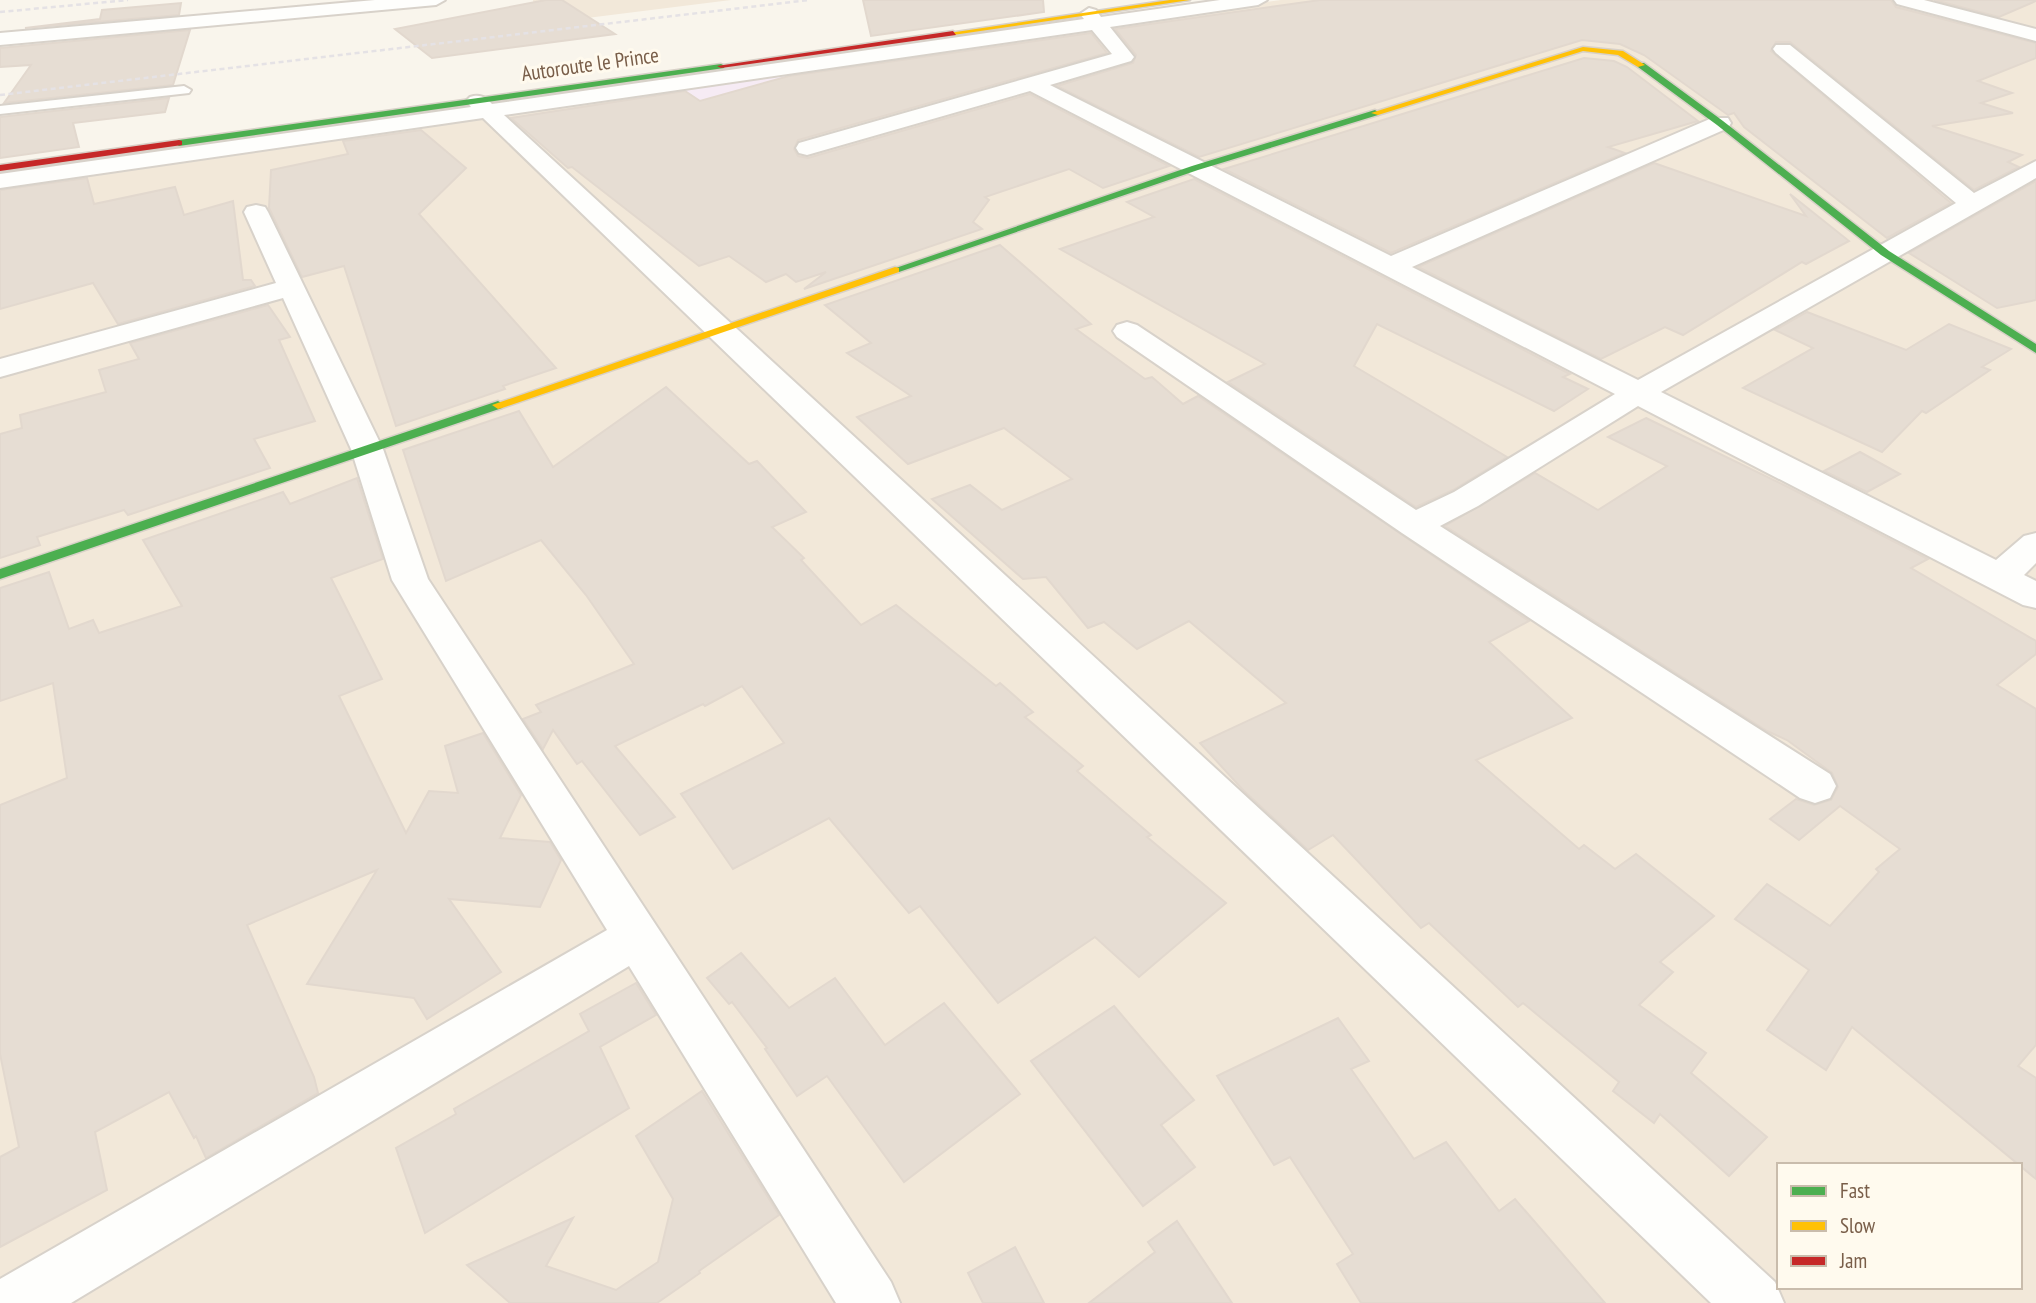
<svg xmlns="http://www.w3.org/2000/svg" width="2036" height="1303" viewBox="0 0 2036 1303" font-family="'PT Sans Narrow',sans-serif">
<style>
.residential{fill:#f2e8d9;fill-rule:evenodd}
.education{fill:#f6ebf4}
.building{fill:#e6ddd3;stroke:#e2d8ce;stroke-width:2}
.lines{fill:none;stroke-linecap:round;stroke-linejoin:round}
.lane-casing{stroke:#d8d2ca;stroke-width:4}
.street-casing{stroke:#d8d2ca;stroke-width:4}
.fast-casing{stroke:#d8d1c8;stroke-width:3}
.slow-casing{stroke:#d8d1c8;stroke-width:3}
.jam-casing{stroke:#d8d1c8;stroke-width:3}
.lane{fill:#fefefc;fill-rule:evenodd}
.street{fill:#fefefc;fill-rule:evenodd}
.fast{fill:#4caf50;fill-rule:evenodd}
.slow{fill:#ffc107;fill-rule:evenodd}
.jam{fill:#c62828;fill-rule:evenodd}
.rail{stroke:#e5e2e5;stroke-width:2.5;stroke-dasharray:5 3.5;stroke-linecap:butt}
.labels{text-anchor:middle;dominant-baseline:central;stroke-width:6;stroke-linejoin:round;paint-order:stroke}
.far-street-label{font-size:21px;fill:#795e49;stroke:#fffaee}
</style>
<rect width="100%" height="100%" fill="#f9f5ec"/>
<!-- residential -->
<g class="residential">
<path d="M533,0h198l-168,21 -29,-10z"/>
<path d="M1281,0h755v1303h-2036v-1130zM1779,1165h241v122h-241z"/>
</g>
<!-- education -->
<path class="education" d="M779,70l31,24 -129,35 -53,-37z"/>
<!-- building -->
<g class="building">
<path d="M546,0h16l53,34 -183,24 -37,-29z"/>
<path d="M863,0h180l1,12 -173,24z"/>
<path d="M1320,0h571l5,7 140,36v15l-58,23 34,12 -31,10 32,10 -81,13 90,29 -14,7 11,5 -45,23 -184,-148h-14l-5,9 180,152 -64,35 -143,-111 -10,-14 -6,2 -84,-60 -24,-11 -38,-4 -383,117 -142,-71 76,-23 3,-8 -21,-26z"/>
<path d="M1934,0h102v1l-37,16z"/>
<path d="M181,3l-2,12 -154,13 75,-9 2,-9z"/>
<path d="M190,30l-17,55 -169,18 27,-38 -31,2v-19z"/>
<path d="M1091,33l16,20 -309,87 -4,9 4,7 10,2 222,-64 139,72 -66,22 -34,-19 -84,28 4,3 -16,22 9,7 -178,60 22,-17 -30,10 -10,-8 -20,8 -37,-26 -30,10 -127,-99 -4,1 -57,-50 174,-27 15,10 89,-25z"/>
<path d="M1584,58l30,3 13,6 71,54 -90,26 17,6 -234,100 -167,-84z"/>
<path d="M169,98l-4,14 -92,11 6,24 -79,11v-41z"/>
<path d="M421,130l45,38 -47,46 137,154 -53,18 2,3 -109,37 -52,-160 -42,11 -33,-69 2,-38 77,-16 -5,-13z"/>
<path d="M1654,163l152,53 -16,-22 59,47 -43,23 -4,-2 -119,73 -18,-8 -64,32 -183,-92z"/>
<path d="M87,178l7,26 81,-17 9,28 49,-14 10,79h8l4,6 -137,38 -25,-41 -93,26v-119z"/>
<path d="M1194,179l376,195 -7,3 25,12 -34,22 -177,-87 -23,42 153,91 -54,33 -37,17 -188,-125 37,-18 -205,-115 94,-32 -27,-15z"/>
<path d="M2036,181v119l-39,8 -88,-55z"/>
<path d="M1000,245l91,79 -15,5 69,50 7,-2 31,27 15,-8 331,225 -40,21 83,76 -96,42 103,89 5,-4 31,24 21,-15 78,62 -54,46 13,10 -34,33 67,48 -15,20 76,64 -38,39 -69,-62 -6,9 -41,-32 6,-9 -96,-79 -5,4 -89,-84 -8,5 -88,-93 -25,15 -64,-59 -44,-48 86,-40 -97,-82 -52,28 -33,-27 -16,6 -42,-51 -23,2 -91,-80 38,-14 32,25 70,-31 -68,-51 -96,36 -51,-47 54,-21 -64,-43 24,-10 -46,-38z"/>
<path d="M268,305l22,32 -11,3 36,81 -61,18 16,29 -142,47 -4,-5 -87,27 3,8 -40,13v-124l22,-6 -2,-13 86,-23 -7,-22 40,-11 -9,-16z"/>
<path d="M1807,312l99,38 43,-26 62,25 -29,18 8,3 -64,43 -4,-2 -40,41 -139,-64 70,-40 -38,-18z"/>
<path d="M666,387l83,77 8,-3 49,51 -34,15 32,31 -3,2 60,65 35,-20 100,81 4,-3 33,29 -8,5 58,49 -6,5 74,64 -4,2 79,66 -87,74 -44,-40 -97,66 -78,-97 -11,7 -80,-95 -96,51 -52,-75 103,-51 -42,-57 -37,20 -2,-2 -88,42 60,71 -35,18 -58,-74 -5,3 -24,-34 -10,19 -20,-30 18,-7 -5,-7 98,-41 -48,-69 -45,-55 -95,41 -43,-131 116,-39 34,56z"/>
<path d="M1646,418l144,70 138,71 -17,9 125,73v13l-39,31 39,24v336l-18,21 18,12v101l-184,-152 -26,43 -59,-40 42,-60 -74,-51 32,-35 63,42 49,-54 -3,-3 24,-20 -60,-43 -41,34 -29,-21 26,-20 18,6 17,-5 7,-13 -6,-14 -45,-33 -20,-9 -322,-205 90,-53 63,37 69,-44 -59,-29z"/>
<path d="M1860,452l40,22 -33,18 -43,-21z"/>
<path d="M357,478l26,81 -52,19 51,101 -43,17 67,137 23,-42 29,2 -13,-47 38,-13 38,62 -21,43 50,4 11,18 -21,47 -91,-8 52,73 -74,47 -13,-21 -107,-14 70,-114 -130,55 67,152 4,16 -112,65 -10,-22 -2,2 -25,-46 -74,40 12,58 -107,57v-90l19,-10 -19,-93v-249l67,-27 -14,-95 -53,18v-113l49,-16 20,57 24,-9 6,13 83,-27 -39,-66 140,-48 7,12z"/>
<path d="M741,953l48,55 46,-30 50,67 59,-42 76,91 -116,88 -77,-106 -30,20 -32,-47 2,-1 -35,-46 -3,2 -22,-26z"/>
<path d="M636,983l20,32 -56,32 29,61 -204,125 -29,-85 60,-34 -2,-5 135,-78 -9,-17z"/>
<path d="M1114,1006l80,94 -33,25 34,42 -52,39 -112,-145z"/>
<path d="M1338,1018l31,43 -18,8 63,90 32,-17 53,69 16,-12 90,104h-244l-24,-39 16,-10 -63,-97 -16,8 -57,-89z"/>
<path d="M702,1091l77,124 -80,56 1,2 -43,30h-147l-43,-38 106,-47 -27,48 70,24 42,-28 15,-63 -37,-63z"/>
<path d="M1177,1221l55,82h-143l66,-51 -7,-10z"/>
<path d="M1015,1247l29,56h-61l-15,-30z"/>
</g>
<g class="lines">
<!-- lane casing -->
<g class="lane-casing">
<path id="lane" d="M184,86l7,4 -2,3 -189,21v-8z"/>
</g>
<!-- street casing -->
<g class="street-casing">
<g id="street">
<path d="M375,0h70l-9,5 -436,40v-12z"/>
<path d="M1220,0h47l-9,5 -148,22 24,30 -3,4 -81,24 341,171 321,-138h16l3,5 -3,5 -316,139 226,113 318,-177 -180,-150 -3,-4 3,-4h14l184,148 62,-32v17l-375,214 335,168 28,-24 12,-3v30l-12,12 12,6v27l-13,-3 -385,-199 -160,100 -38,20 390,248 6,12 -6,12 -15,5 -15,-5 -398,-265 -285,-196 -4,-6 4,-6 10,-3 10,3 279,185 38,-18 161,-98 -585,-303 -223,64 -8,-2 -3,-5 3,-5 313,-89 -20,-24 -588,85 1271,1167 9,21h-73l-1228,-1185 -483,70v-14l471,-67 -5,-6 4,-4c10,-3 15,0 22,7l592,-85 -4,-5 9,-6 7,2 5,7z"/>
<path d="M1894,0h30l112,29v12l-139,-37z"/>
<path d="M256,205l9,2 3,5 115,237 45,130 463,703 9,21h-64l-207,-337 -558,337h-71v-24l607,-349 -215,-350 -41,-131 -68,-151 -283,79v-18l276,-76 -32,-71 3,-5z"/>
</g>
</g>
<!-- fast casing -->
<g class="fast-casing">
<g id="fast">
<path d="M1638,63h6l79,58 166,130 147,93v9l-155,-98 -164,-130 -79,-58z"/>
<path d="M721,64l4,2 -1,2 -545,78 -5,-3 5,-3z"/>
<path d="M1375,110l4,3 -1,2 -180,55 -299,102 -9,-2 302,-104z"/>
<path d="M498,401l6,4 -2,3 -502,171v-10z"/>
</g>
</g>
<!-- slow casing -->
<g class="slow-casing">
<g id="slow">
<path d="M1170,0h20l-237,35 -4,-2z"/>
<path d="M1583,47l40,4 22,14 -7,2 -20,-12 -35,-4 -205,64 -7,-2z"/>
<path d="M895,267l4,1v4l-397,136 -4,1 -6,-4z"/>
</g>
</g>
<!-- jam casing -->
<g class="jam-casing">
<g id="jam">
<path d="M953,31l3,4 -235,33 -4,-2z"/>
<path d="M179,140l3,1v4l-182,26v-6z"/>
</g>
</g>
<!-- lane -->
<use href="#lane" class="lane"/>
<!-- street -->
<use href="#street" class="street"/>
<!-- fast -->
<use href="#fast" class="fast"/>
<!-- slow -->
<use href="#slow" class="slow"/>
<!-- jam -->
<use href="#jam" class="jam"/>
<!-- rail -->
<g class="rail">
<path d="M0,12l128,-12"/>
<path d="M0,95l809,-95"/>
</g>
</g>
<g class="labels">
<!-- far-street labels -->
<g class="far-street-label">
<text transform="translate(590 64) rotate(-8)">Autoroute le Prince</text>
</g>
</g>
<!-- legend -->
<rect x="1777" y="1163" width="245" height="126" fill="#fffaee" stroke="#c9bcac" stroke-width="2"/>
<rect x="1791" y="1186" width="35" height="10" fill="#4caf50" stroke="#c9bcac" stroke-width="2"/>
<text x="1840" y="1198" font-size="21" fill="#795e49">Fast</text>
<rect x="1791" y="1221" width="35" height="10" fill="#ffc107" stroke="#c9bcac" stroke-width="2"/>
<text x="1840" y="1233" font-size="21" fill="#795e49">Slow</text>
<rect x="1791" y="1256" width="35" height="10" fill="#c62828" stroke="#c9bcac" stroke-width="2"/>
<text x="1840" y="1268" font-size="21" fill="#795e49">Jam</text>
</svg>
